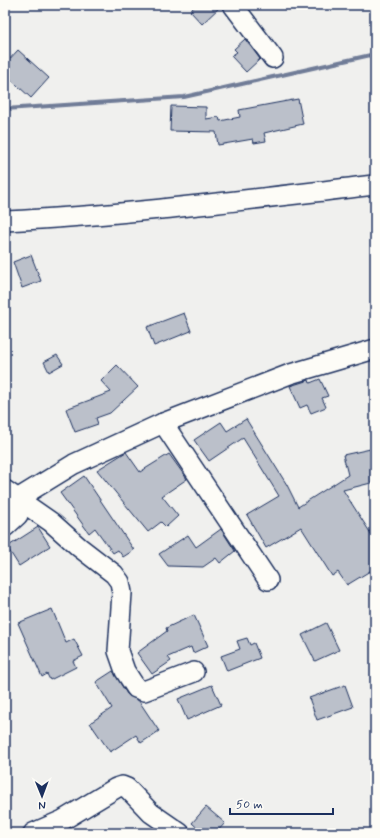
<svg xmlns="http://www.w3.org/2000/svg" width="380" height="838" viewBox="0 0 380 838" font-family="Mynerve,sans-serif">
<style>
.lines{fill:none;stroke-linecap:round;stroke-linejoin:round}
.stream{stroke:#6f7b97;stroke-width:4}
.building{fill:#bbc0ca;stroke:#1b2f5e}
.minor-casing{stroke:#1b2f5e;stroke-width:22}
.minor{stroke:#fdfcf7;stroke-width:19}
</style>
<rect width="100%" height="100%" fill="#f0f0ee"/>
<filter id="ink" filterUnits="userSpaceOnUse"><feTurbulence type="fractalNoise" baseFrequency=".025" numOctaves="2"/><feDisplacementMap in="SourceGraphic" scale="8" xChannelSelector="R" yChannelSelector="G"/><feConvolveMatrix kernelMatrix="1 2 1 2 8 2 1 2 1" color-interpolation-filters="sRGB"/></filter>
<g filter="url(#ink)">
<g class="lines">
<!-- stream -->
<path class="stream" d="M5,109l179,-12 191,-43"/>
</g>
<!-- building -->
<g class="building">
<path d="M196,5h26l-20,19 -12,-13z"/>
<path d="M245,39l15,20 -14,13 -15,-16 6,-4 -3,-3z"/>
<path d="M18,50l31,28 -18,20 -26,-24v-10z"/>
<path d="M298,99l5,25 -39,9 2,8 -12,2 -1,-4 -35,6 -2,-13 -46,-1 1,-25 35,1v12l13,-2 1,4 20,-4 -1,-7z"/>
<path d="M31,255l10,26 -19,7 -9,-26z"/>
<path d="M184,313l7,18 -37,15 -7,-19z"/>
<path d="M57,355l6,9 -14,8 -5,-10z"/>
<path d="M117,365l21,22 -28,26 -14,5 2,6 -23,8 -9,-23 45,-17 -10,-11z"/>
<path d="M320,379l8,17 -6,2 4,9 -15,6 -4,-8 -7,3 -10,-22 19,-6 1,3z"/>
<path d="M246,419l41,66 11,22 50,-32 -5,-20 32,-7v34l-32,8 32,50v28l-28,17 -9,-13 -6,4 -31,-49 -35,21 -19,-33 32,-19 -36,-58 -34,23 -15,-21 27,-18 6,9z"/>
<path d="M126,452l14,20 29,-18 18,25 -25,17 16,20 -12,11 -5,-5 -13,10 -51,-62z"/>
<path d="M84,476l50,74 -11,7 -5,-7 -5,3 -18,-25 -6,5 -29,-40z"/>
<path d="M38,527l12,19 -31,20 -12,-19z"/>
<path d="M221,529l14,22 -15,12 -4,-5 -13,9 -35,-1 -9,-12 29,-19 8,12z"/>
<path d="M52,609l14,34 8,-4 9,17 -10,5 3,6 -26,13 -3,-6 -5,3 -24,-54z"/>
<path d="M194,615l14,31 -15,7 -2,-6 -23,10 3,4 -19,13 -15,-21 30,-22 -1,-3z"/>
<path d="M326,623l13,27 -24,11 -13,-26z"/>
<path d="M247,638l3,7 4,-2 6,15 -33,13 -6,-15 19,-7 -3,-8z"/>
<path d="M113,671l14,23 12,7 20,30 -18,12 -5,-8 -26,17 -20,-29 22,-15 -16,-26z"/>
<path d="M212,685l9,20 -34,15 -9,-21z"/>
<path d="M345,685l8,22 -36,13 -8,-22z"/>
<path d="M206,807l19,16 -9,10h-13l-11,-10z"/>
</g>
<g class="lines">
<!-- minor casing -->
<g class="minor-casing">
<g id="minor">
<path d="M233,5l40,53"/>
<path d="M5,221c124,-6 247,-22 370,-36"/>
<path d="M163,423l105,157"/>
<path d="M5,490l46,32 28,25 35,27 6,8 2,11 -4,58 7,20 11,17 8,3 50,-19"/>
<path d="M17,499l57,-35 89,-41 127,-49 85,-25"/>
<path d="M5,527l13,-12 -1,-16"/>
<path d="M33,833l30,-13 53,-32 6,-2 5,2 24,25 29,20"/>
</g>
</g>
<!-- minor -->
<use href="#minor" class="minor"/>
</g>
</g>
<!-- margin -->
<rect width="380" height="838" fill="none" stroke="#fdfcf7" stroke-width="20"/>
<rect x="10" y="10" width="360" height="818" fill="none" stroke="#1b2f5e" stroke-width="1.5" filter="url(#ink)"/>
<!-- north arrow -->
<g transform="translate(42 796) rotate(179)" stroke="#fdfcf7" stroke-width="3" paint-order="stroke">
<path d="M0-3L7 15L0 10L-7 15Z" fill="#1b2f5e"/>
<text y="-6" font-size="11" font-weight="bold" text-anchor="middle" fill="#1b2f5e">N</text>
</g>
<!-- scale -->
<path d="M230 808v6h103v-6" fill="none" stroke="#1b2f5e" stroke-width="2"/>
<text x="236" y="808" font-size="12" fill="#1b2f5e" stroke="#fdfcf7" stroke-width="3" paint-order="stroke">50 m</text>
</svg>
